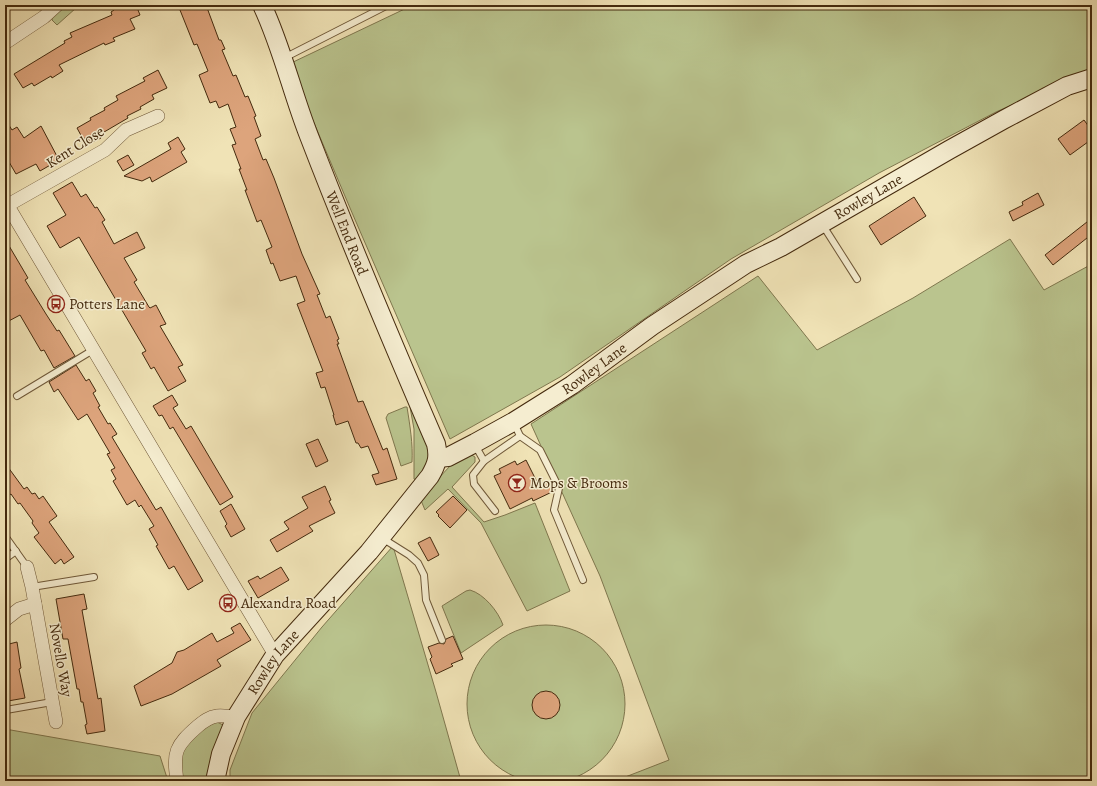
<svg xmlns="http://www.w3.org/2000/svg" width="1097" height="786" viewBox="0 0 1097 786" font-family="Alegreya,serif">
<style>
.green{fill:#bac48e;stroke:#7f774e}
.building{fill:#dda47c;stroke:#442a0e}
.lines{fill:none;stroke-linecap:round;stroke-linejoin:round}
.lane-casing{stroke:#6f5838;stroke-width:8}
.street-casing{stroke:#6f5838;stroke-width:14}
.secondary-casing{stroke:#442a0e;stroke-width:20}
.lane{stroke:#f5edd0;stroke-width:6}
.street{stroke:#f5edd0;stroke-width:13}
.secondary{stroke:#f5edd0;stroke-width:18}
.labels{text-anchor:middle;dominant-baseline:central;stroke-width:3;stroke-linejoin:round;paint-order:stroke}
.street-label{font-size:15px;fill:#442a0e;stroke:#f5edd0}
.poi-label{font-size:15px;fill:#442a0e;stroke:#f5edd0;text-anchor:start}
</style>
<rect width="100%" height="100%" fill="#f0e3b6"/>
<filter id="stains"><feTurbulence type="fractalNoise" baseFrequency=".005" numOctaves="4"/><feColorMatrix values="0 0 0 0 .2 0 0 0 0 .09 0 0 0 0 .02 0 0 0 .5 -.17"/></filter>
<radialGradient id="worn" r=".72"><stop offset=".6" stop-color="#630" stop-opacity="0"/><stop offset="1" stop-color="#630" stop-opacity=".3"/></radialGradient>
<!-- green -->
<g class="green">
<path d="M64,5h10l2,3 -19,17 -5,-5v-3z"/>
<path d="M413,5h679v64l-96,43 -117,61 -148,86 -171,118 -110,62 -97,-224 -64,-151z"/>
<path d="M1010,239l34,51 48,-26v517h-477l54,-21 -69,-184 -69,-152 227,-148 59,74 96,-52z"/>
<path d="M405,407h2c3,19 6,37 5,55l-11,4 -15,-48 2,-4z"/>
<path d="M410,407h3l13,31 4,22 -12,21 -4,-2v-50z"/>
<path d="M470,454l5,3v5l-23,25 32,35 21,-7 30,-12 35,88 -43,20 -46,-88 -33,-34 -23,21 -5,-12 31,-33z"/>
<path d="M393,546l43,146 25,89h-231v-11l22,-57 70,-86z"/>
<path d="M470,590c14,4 28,21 33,35l-42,28 -19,-47 24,-15z"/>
<circle cx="546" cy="704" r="79"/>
<path d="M217,722l6,3v4l-14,52h-26c-1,-8 -3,-18 -2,-26 3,-12 25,-30 36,-33z"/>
<path d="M5,729l155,27 8,25h-150l-5,-4 -8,-2z"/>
</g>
<!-- building -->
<g class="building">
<path d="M112,5h24l4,10 -10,4 5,10 -22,9 2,3 -10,4 -1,-2 -45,22 4,6 -11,7 -1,-2 -17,10 -2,-3 -9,5 -9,-14 51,-31 -1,-2 8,-4 -2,-4 42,-18 -1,-3 3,-2z"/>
<path d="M178,5h28l13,35h2l4,9 -3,1 11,26 3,-1 9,22 3,-1 8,20 -2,1 7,19 -6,3 8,21 3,-1 8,19 28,76 18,40 -3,1 9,23 4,-2 9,23 -2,1 2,4h-2l21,58 5,-1 20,49 4,-2 10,31 -21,6 -4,-10 7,-2 -11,-27 -7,2 -3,-5h-2l-8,-22 -12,4 -3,-10h1l-9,-28 -4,1 -5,-15 7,-2 -26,-67 8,-3 -9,-25 -16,5 -7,-18 -2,1 -5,-14 6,-3 -11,-27 -4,2 -12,-32h2l-8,-21h2l-9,-24 4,-1 -6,-15 6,-2 -8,-23 -9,4 -3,-7 -6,2 -11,-28 9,-4 -11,-27 -3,1z"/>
<path d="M158,70l9,18 -15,7 2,4 -14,8 1,2 -14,7 1,2 -29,17 2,3 -11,5 -3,-6 -4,2 -6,-11 14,-8 -1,-2 15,-8 -1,-2 14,-8 -2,-4 29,-15 -2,-3z"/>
<path d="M5,119l7,11 5,-3 7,11 17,-12 18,34 -19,11 -4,-7 -20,10 -11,-19z"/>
<path d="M1084,120l8,11v8l-22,16 -12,-16z"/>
<path d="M178,137l7,12 -4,3 6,10 -35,20 -2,-5 -8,4 -18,-5 47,-27 -3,-6z"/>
<path d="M128,155l6,10 -11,6 -6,-10z"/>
<path d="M72,182l9,15 5,-3 9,14 2,-1 8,13 -3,2 12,22 23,-12 8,16 -21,10 13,22 -3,2 15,25 1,1 6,-3 10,19 -6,2 23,39 -5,2 8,14 -18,10 -14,-24 -3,2 -9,-16 4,-2 -67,-114 -19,11 -13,-22 19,-11 -13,-22z"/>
<path d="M1038,193l6,12 -31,16 -4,-9 14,-7 -1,-3z"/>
<path d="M914,197l12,19 -45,29 -12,-19z"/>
<path d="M1092,218v16l-39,31 -8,-10z"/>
<path d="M5,239l23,39 -3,2 21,34 11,17 2,-1 16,26 -21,12 -10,-18 -3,1 -21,-36 -15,8z"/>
<path d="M76,365l10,16 3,-2 7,12 -3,2 7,13 -2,1 10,17 2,-1 7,11 -5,3 44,73 5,-3 42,74 -15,9 -14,-24 -5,3 -13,-23 2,-1 -9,-16 5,-3 -13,-21 -2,2 -4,-7 -8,5 -14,-24 3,-2 -5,-9 4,-2 -8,-14 3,-1 -23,-39 -9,6 -20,-31 -4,3 -5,-10z"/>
<path d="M172,395l6,10 -5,3 13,21 5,-3 42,71 -13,8 -47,-78 -3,2 -8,-14 -3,1 -6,-10z"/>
<path d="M318,439l10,22 -12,6 -10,-23z"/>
<path d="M526,460l13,26 10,-5 5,10 -21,10 -1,-3 -22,11 -16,-33 7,-3 -2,-4 16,-8 2,4z"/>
<path d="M5,463l19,26 3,-2 5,7 3,-1 4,6 4,-3 14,20 -8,6 25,35 -10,7 -3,-5 -6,5 -21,-27 5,-4 -7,-10 1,-2 -13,-18 -2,1 -7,-10 -6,4z"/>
<path d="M325,486l6,14 -2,1 6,12 -26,13 4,5 -36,21 -7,-12 19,-11 -5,-7 24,-14 -6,-11z"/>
<path d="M453,496l14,14 -17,18 -12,-12 1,-1 -3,-3z"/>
<path d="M231,504l14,25 -14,8 -6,-11 2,-2 -7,-13z"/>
<path d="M430,537l9,18 -11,6 -10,-18z"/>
<path d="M281,567l8,13 -31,18 -10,-17 10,-5 2,3z"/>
<path d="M84,594l3,15 -5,1 16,89 3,-1 4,33 -18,3 -2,-9 2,-1 -4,-22h-2l-2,-13h-2l-9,-50h-5l-7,-40z"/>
<path d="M240,623l11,17 -34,20 4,6 -49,28 -31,12 -7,-20 38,-23 5,-11 7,-2 28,-17 5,9 17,-9 -3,-5z"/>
<path d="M453,636l10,23 -12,5 2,2 -17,8 -6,-15 2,-2 -4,-10 11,-4 5,1 2,-5z"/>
<path d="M17,642l4,26 -2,1 6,29 -17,3 -3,-9v-47z"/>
<circle cx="546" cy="705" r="14"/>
</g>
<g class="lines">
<!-- lane casing -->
<g class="lane-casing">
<g id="lane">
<path d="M284,58l104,-53"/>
<path d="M822,224l35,55"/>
<path d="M17,396l76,-46"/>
<path d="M520,436l20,14 19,38 -5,22 29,70"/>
<path d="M475,445l9,16 36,-25 -6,-13"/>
<path d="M484,461l-11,14 1,9 21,27"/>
<path d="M5,536l22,31"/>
<path d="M382,538l27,17 9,8 6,12 2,25 16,40"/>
<path d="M5,559l11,-8"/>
<path d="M32,587l62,-10"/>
<path d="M6,710l46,-8"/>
</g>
</g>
<!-- street casing -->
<g class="street-casing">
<g id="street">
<path d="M5,43l39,-26 13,-12"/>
<path d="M5,201l270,454"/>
<path d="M8,205l97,-55 21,-20 32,-14"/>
<path d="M27,567l5,20 24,135"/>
<path d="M5,620l14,-11 16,-5"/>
<path d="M177,781c-4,-29 -2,-35 21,-55 6,-5 11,-9 19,-10 6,-1 13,1 19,1"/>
</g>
</g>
<!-- secondary casing -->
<g class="secondary-casing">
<g id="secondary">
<path id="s1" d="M438,458l10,-1 27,-14 38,-21 59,-37 80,-59 94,-62 35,-17 168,-97 54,-30 64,-34 25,-8"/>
<path id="s2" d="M215,781l6,-27 15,-37 39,-62 94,-103 61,-76c7,-12 9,-19 6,-32 -44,-102 -87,-204 -127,-308 -17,-43 -27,-89 -47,-131"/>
</g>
</g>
<!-- lane -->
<use href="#lane" class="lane"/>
<!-- street -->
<use href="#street" class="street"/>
<!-- secondary -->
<use href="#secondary" class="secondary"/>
</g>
<!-- icons -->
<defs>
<g id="bus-ring" transform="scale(0.9)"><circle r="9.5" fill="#f5edd0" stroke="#8f2418" stroke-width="1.5"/><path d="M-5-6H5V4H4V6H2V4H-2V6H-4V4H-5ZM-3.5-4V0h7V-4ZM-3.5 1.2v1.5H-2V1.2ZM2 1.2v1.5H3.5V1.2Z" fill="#8f2418"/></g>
<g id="bar-ring" transform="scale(0.9)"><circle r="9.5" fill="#f5edd0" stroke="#8f2418" stroke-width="1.5"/><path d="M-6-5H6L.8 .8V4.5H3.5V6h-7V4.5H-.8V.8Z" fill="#8f2418"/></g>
</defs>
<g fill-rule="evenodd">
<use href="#bus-ring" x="56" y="304"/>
<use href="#bar-ring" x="517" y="483"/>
<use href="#bus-ring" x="228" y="603"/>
</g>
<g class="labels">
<!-- street labels -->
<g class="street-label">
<text transform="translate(75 147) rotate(-32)">Kent Close</text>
<text stroke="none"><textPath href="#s1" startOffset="505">Rowley Lane</textPath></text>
<text transform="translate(347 233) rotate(68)">Well End Road</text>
<text stroke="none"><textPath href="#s1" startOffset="181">Rowley Lane</textPath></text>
<text transform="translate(61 660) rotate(80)">Novello Way</text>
<text stroke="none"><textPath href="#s2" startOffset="134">Rowley Lane</textPath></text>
</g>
<!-- poi labels -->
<g class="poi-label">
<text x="69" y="304">Potters Lane</text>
<text x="530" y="483">Mops &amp; Brooms</text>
<text x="241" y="603">Alexandra Road</text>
</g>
</g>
<!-- margin -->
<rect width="1097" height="786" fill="none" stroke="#f0e3b6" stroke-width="20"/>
<rect x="6" y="6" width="1085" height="774" fill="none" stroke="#442a0e" stroke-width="2"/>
<rect x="10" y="10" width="1077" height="766" fill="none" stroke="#442a0e"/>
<rect width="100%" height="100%" filter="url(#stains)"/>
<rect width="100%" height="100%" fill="url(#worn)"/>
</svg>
